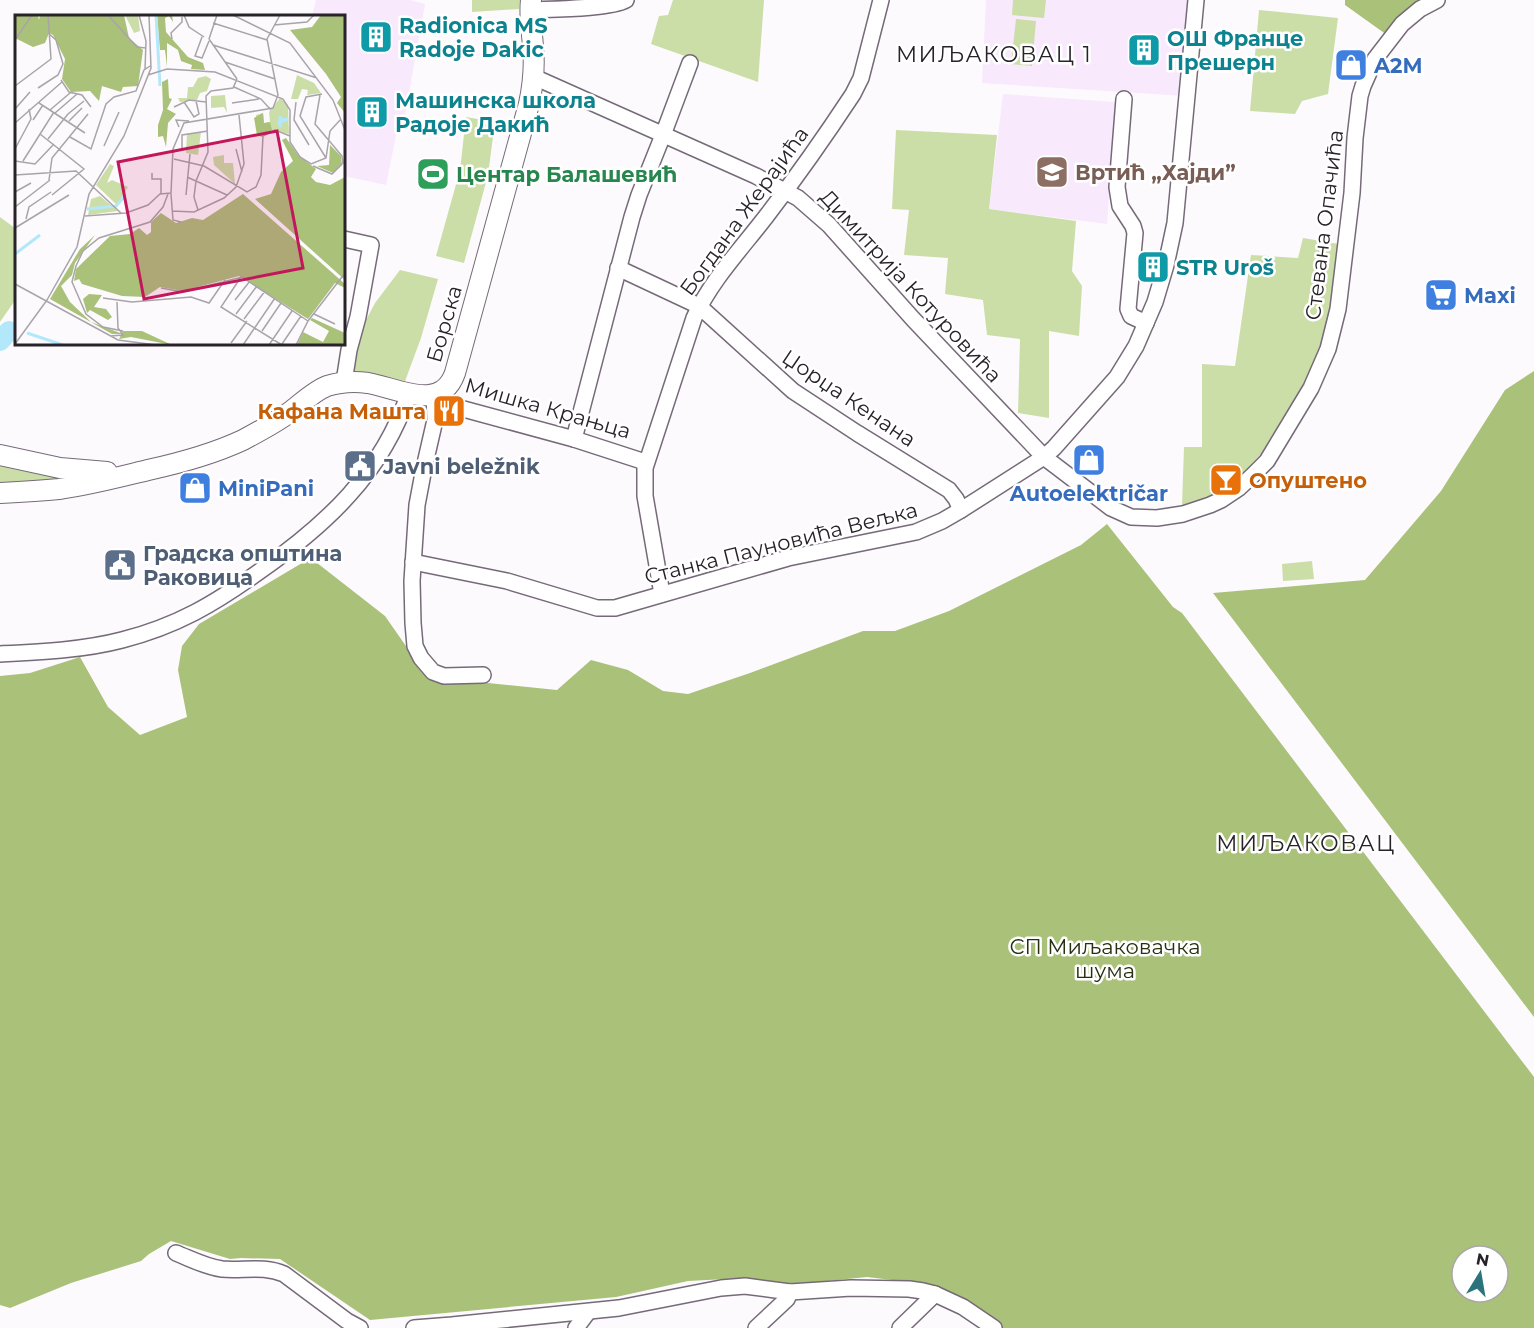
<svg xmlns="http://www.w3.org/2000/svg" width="1534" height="1328" viewBox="0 0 1534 1328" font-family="Montserrat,sans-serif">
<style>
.built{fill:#f8e9fc}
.green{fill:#cbdea7}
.forest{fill:#aac179;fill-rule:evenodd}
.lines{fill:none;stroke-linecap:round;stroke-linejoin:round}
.river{stroke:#b3e8fa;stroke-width:20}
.minor-casing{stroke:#766a79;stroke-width:18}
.major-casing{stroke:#766a79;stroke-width:22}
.minor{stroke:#fff;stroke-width:15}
.major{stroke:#fff;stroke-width:20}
.labels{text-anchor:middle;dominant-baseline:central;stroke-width:5;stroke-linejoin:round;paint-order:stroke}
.culture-label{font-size:21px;font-weight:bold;fill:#0d838f;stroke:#fff;text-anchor:start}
.shop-label{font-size:21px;font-weight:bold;fill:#366cbe;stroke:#fff;text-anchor:start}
.education-label{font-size:21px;font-weight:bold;fill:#785e54;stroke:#fff;text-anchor:start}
.leisure-label{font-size:21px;font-weight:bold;fill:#27864d;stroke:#fff;text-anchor:start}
.street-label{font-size:21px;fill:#282229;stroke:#fff}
.food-label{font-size:21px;font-weight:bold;fill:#c56008;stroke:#fff;text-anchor:end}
.service-label{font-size:21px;font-weight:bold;fill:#4e5e75;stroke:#fff;text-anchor:start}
.park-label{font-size:21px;fill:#273011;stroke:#fff}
.neighbourhood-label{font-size:22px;letter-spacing:1.5px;fill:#282229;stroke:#fff}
.inset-river{fill:none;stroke:#b3e8fa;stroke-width:3}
.inset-road{fill:none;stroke:#a8a4a9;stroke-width:1.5}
.view{fill:#c2185b;fill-opacity:0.15;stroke:#c2185b;stroke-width:3}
.inset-edge{fill:none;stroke:#282229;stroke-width:3}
</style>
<rect width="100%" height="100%" fill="#fdfafe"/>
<!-- built -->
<g class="built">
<path d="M316,0h94l15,4 -22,122h-5l-12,59 -42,-9v-160h-32z"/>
<path d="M986,0h209l-11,96 -202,-13z"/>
<path d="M1003,94l112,8 -8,122 -118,-15z"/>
</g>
<!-- green -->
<g class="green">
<path d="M472,0h48l-1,9 -47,3z"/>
<path d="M673,0h91l-6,82 -107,-38 8,-28 9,-1z"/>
<path d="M1013,0h33l-2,18 -32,-3z"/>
<path d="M1259,10l79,8 -10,76 -26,7 -7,13 -45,-3z"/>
<path d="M1016,19l20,2 -4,45 -21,-2z"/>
<path d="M466,117l29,5 -7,53 -24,88 -28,-7 24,-86z"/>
<path d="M896,130l101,5 -8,74 87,12 -4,50 10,15 -3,50 -30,-5v87l-31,-5 2,-74 -33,-4 -4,-35 -38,-6 3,-36 -44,-3 5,-45 -17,-1z"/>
<path d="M0,217l16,12v70l-16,23z"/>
<path d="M1303,238l36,6 2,7 -14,78 -13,38 -37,64 -15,22 -22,23 -22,19 -19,7 -17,3 2,-58h18v-83l33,2 16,-111 47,3z"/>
<path d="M400,270l38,9 -17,59 -17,46 -44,-10 -6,-4 -2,-11 12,-35 11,-21z"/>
<path d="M0,459l73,19 -73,8z"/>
<path d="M1312,561l2,18 -31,2 -1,-17z"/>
</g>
<!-- forest -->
<g class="forest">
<path d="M1345,0h74l-8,5 -24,30 -42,-30z"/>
<path d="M1534,371v646l-321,-424 152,-13 76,-89 64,-101z"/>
<path d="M1107,524l66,83 9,6 352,464v251h-531l-13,-12 -24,-15 -40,-17 -59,-7 -80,8 -42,-7 -57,3 -72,16 -246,23 -90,-61 -39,-1 -11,1 -59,-18 -22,13 -8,7 -70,22 -61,25 -10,-3v-629l30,-3 50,-16 28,50 32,28 47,-18 -9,-47 4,-24 17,-22 103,-61 10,-4 73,57 37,53 56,13 79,8 34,-30 37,10 35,21 25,3 62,-21 113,-42h32l54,-20 132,-66zM1462,1256h36v36h-36z"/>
</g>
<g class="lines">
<!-- river -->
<path class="river" d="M0,341l9,-10"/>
<!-- minor casing -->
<g class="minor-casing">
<g id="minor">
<path d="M530,10c21,-1 80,-1 96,-10"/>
<path d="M534,77l222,99 42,22 31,27 84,94 131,138 67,51 20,9 26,1 26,-4 27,-9 11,-5 18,-12 13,-12 15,-15 44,-73 17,-39 10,-40 14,-116 3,-55 5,-42 3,-10 12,-27 27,-35 18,-15 17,-9"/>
<path d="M1124,99l-7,88 3,19 13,20 2,7 -7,76 3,7 15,7"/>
<path d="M344,239l27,6 -13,72 -9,33 -5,32"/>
<path d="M618,268l81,38 94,85 64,42 92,57 7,9 5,11"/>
<path d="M440,393l9,10 7,4 118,32 71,23"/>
<path d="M434,395l1,25 -11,48 -7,37 -5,76 1,42 2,23 6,12 12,14 11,4 39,-1"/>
<path d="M574,439l58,-222 7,-22 24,-60 27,-72"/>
<path d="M413,562l94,19 90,27h18l173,-50 128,-26 26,-11 19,-11 83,-53 10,-9 63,-71 19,-31 19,-44 11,-37 9,-42 21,-223"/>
<path d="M662,594l-17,-98v-28l49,-150c17,-38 49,-71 74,-104 30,-39 58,-79 85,-120l8,-16 20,-78"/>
<path d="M0,654c40,-2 84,-4 122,-14 55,-14 92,-36 138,-69 67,-47 122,-98 149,-178"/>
<path d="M176,1253c15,6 30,14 46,16 21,2 42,-4 62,5l63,47 13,7"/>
<path d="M414,1328l38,-3 167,-17 102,-20 24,-2 45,6 61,-4 58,1 14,2 12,3 28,13 31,21"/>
<path d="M576,1328l12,-16"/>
<path d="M756,1328l31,-29 3,-7"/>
<path d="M900,1328l35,-34"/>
</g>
</g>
<!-- major casing -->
<g class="major-casing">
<g id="major">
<path d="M0,455l60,13 47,4"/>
<path d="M0,493c20,-1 39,-2 59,-4 30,-4 60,-12 89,-19 32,-7 65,-16 95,-30 15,-8 30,-16 43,-25 13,-9 26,-23 41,-29 13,-4 27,-5 41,-3 29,5 73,30 87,-10l74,-269c4,-19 6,-37 4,-57 -1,-16 -4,-31 -2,-47"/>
</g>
</g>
<!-- minor -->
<use href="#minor" class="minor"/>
<!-- major -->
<use href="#major" class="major"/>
</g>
<!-- icons -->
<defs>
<g id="building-square" transform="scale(1.725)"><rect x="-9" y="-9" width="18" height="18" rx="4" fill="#0f9aa8" stroke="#fff"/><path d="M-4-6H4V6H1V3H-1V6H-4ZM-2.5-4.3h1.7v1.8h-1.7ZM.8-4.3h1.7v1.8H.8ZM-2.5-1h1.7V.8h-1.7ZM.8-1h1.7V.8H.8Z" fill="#fff"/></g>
<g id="shop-square" transform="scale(1.725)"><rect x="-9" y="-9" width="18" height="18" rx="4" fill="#3f7fe0" stroke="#fff"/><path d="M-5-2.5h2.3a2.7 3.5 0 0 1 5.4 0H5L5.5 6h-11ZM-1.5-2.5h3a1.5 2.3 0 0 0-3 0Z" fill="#fff"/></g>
<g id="school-square" transform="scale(1.725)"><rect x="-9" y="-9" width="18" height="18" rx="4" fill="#8d6e63" stroke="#fff"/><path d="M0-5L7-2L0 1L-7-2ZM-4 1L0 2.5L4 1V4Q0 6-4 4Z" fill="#fff"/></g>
<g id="stadium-square" transform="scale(1.725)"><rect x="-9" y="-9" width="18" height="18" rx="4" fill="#2e9e5b" stroke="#fff"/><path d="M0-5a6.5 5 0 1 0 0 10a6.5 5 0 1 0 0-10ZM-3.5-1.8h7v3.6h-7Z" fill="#fff"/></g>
<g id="supermarket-square" transform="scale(1.725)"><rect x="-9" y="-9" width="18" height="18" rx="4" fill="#3f7fe0" stroke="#fff"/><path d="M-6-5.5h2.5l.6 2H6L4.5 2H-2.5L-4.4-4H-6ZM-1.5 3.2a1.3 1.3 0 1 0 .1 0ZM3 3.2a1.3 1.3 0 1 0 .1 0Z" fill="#fff"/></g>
<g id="restaurant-square" transform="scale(1.725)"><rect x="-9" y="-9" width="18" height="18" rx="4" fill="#e8710a" stroke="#fff"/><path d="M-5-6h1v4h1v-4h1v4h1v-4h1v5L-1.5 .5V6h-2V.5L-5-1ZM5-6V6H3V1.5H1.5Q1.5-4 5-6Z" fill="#fff"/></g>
<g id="civic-square" transform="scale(1.725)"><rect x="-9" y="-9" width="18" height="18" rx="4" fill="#5c6f8a" stroke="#fff"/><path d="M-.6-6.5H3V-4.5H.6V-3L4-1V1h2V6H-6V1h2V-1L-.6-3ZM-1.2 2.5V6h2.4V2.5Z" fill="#fff"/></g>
<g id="bar-square" transform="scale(1.725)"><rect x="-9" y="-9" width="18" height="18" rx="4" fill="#e8710a" stroke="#fff"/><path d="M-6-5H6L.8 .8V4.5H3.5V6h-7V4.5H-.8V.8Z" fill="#fff"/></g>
</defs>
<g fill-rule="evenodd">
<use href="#building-square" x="376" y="37"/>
<use href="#building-square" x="1144" y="50"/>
<use href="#shop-square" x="1351" y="65"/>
<use href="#building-square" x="372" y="112"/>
<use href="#school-square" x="1052" y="172"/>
<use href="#stadium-square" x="433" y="174"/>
<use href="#building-square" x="1153" y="267"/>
<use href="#supermarket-square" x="1441" y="295"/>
<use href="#restaurant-square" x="449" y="411"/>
<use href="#shop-square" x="1089" y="460"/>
<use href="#civic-square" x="360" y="466"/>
<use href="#bar-square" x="1226" y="480"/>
<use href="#shop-square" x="195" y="488"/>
<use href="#civic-square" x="120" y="565"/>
</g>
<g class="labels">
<!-- culture labels -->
<g class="culture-label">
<text x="399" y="25">Radionica MS<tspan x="399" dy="24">Radoje Dakic</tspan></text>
<text x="1167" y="38">ОШ Франце<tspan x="1167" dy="24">Прешерн</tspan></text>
<text x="395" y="100">Машинска школа<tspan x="395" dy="24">Радоје Дакић</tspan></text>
<text x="1176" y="267">STR Uroš</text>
</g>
<!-- shop labels -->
<g class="shop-label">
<text x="1374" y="65">A2M</text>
<text x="1464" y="295">Maxi</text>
<text x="218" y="488">MiniPani</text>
<text x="1089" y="493" text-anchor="middle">Autoelektričar</text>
</g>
<!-- education labels -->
<g class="education-label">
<text x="1075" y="172">Вртић „Хајди”</text>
</g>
<!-- leisure labels -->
<g class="leisure-label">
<text x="456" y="174">Центар Балашевић</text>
</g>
<!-- street labels -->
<g class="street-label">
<text transform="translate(744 211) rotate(-54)">Богдана Жерајића</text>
<text transform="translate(1324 225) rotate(-83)">Стевана Опачића</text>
<text transform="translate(911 286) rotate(47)">Димитрија Котуровића</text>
<text transform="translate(444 324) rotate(-74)">Борска</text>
<text transform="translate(849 398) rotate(34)">Џорџа Кенана</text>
<text transform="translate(548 408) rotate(16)">Мишка Крањца</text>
<text transform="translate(781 543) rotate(-14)">Станка Пауновића Вељка</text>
</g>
<!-- food labels -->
<g class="food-label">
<text x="426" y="411">Кафана Машта</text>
<text x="1249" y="480" text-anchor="start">Опуштено</text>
</g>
<!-- service labels -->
<g class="service-label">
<text x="383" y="466">Javni beležnik</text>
<text x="143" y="553">Градска општина<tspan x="143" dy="24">Раковица</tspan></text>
</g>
<!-- park labels -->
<g class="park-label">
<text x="1105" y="946">СП Миљаковачка<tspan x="1105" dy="24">шума</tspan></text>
</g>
<!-- neighbourhood labels -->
<g class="neighbourhood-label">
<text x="994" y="54">МИЉАКОВАЦ 1</text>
<text x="1306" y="843">МИЉАКОВАЦ</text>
</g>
</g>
<!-- overview -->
<g transform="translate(15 15)">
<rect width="330" height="330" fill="#fdfafe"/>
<path d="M110,0h13l2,16 -6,2zM282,60l17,8 7,10 -14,2 1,-5 -6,-1 -4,10h-7zM191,61l5,3 -4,12 -7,2 -3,7 -17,2 -2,-4h9l1,-11h5l5,-9zM210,80l2,18 -3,-6 -13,1v-12zM265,83l8,7 1,29 -17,-4 -15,5 -1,-20 7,-2 1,10 6,-1 -1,-10zM186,117l-3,23 -12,-2 1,-19zM209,140v8h9l2,21 -21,-19 -1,-8zM95,149l4,2 -7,17 5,-3 16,7 -11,18 -21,-20zM85,181l18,15 -30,4 3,-16z" fill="#cbdea7"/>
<path d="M0,0h23l1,5 1,-5h84l5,23 14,12 -5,36 -15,1 -2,5 -19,-6 -3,15 -9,-10 -19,1 -9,-13 3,-20 -12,-24 -4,-2 -4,10 -12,4 -18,-9zM142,0h15l1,7 -4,-6 -4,2 1,14 22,25 15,6 2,7 -14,-1 1,-4 -11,-4 -3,-11 -11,-7v24l-2,-17h-5zM306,0h24v98l-8,-10 4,-6 -15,-23 -36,-44 22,-3zM153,64l1,19 3,1 -5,10 9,5 -8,9 -2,24 -3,-11 -5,1v-12l5,-15 -1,-28zM248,98l1,10 6,-1 2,8 -10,7 -5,-2 -3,-17zM271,123l12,17 18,14 -5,8 5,5 14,3 15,-8v103l-90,-81 16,-5 10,-22 12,-11 -11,-21zM315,130l11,11 1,9 -9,8 -16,-7 12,-1zM228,179l102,90v4l-10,-5 -27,36 -69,-43 -56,15 -23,-4 -15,10 -23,-1 -40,-12 -3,-5 -5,2 2,-12 34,-33 20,-2 9,-6 8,7 4,-3v-10l10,-9 15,10 16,-5 11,2zM80,220l-20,28 -3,12 -11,11 9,16 21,20 32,12h-11l-62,-35 30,-50zM74,279l13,1 -8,12 12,2 6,8 -4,3 -18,-10 -3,3 -4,-14zM297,303l33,15v12h-48l6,-13 20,10 6,-11 -19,-11zM108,316h19l30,14 -41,-8 -12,2z" fill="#aac179"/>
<path class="inset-river" d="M141,0l4,71M265,101v4l8,-1 -9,4 2,4M72,194l29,-3 9,-10M0,239l25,-19M12,318l36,12"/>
<path class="inset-road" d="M93,0l29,32 9,1M124,0l7,26 -1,29M169,0l5,12 15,10M218,0l57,28 43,57 12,30M198,8l54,17M259,10l33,-3 7,-7M187,22l-7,19 7,2 7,-17M157,24l-1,-6 11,-11v-5M194,24l28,40M194,24l8,-24M0,25l17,-25M198,30l104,33M210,47l50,17M133,60l19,-6 48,3 68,27 7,11v32l10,15 11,7 15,-6 4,-27 11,-12M46,65l8,12 13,3 9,12M0,71l36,-27 -3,-44M219,72l27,12 10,11M23,73l20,-13 5,-11 -7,-24 -8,-7M307,79l-16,3 -6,19 26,42M169,87l10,15 5,-3 -3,-13M281,87l-2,18 15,25M24,88l46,30M217,88l27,-4M159,92l15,-7 17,2M0,94l15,-17M35,95l20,-17M40,98l22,-19M18,105l10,-15M54,106l13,-13M0,108l47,-41M164,112l-3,-7 13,1M25,119l44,35 -32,26M55,122l21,12 15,-45 8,-7 22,-6 8,-21 6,-4M33,124l20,-25 16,-13M89,131l15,-34M0,134l16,-30 -2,-10M221,134l6,23M158,137l9,-3v-14l26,-4M159,144l30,7 43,26 9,-5 5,-12 2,-39 12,-6 15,6M0,146l20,3 19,-20M8,146l31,-49M298,151l19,8 11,-11 -1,-7 -27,-32 5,-29M137,158v6h9v15M0,160l61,-4 46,43M172,162l40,18M34,165l3,-22 36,-44M0,177l16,-9M156,179l2,26 8,2M171,180l4,-41M0,192l35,-27M183,195l-4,-13 2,-16 12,-29 -2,-56 5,-5 22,-3 4,-9M157,196l22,1 30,-14 12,-11 8,-23 -5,-49M70,201l41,-3 22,-8 12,-11 11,-1 2,-44 11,-26 89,-15 5,-13 -11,-56 13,-24M11,204l3,-12 22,-15M0,213l54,-33M226,262l-20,30 61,38M0,269l103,56 38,5M146,273l22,4 59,-15 66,44M88,283l29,4 59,-5 18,6 16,-23M32,285l30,-53 12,-53 35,-58 27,-68 -2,-53M220,285l15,-19M221,299l21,-28M299,299l21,10M229,304l21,-28M108,316l-20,-4 -17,-13 -14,-32 4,-16 7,-15 16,-13 51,-16 13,-15 5,-13M247,316l19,-28M95,321l13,-1 -5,-7 -1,-26M216,328l16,-22M0,329l32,-44M267,329l19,-28M228,330l32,-47M254,330l23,-34M281,330l12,-24 37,-48"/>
<path class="view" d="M262,116l26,137 -159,31 -26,-137z"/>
<rect width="330" height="330" class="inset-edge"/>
</g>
<!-- north arrow -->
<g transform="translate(1480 1274) rotate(11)"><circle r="28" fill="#ffffff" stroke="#a9a7a9" stroke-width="1.5"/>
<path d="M0-4.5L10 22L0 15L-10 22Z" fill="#2b747c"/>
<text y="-9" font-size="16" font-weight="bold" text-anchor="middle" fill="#282229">N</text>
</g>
</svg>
